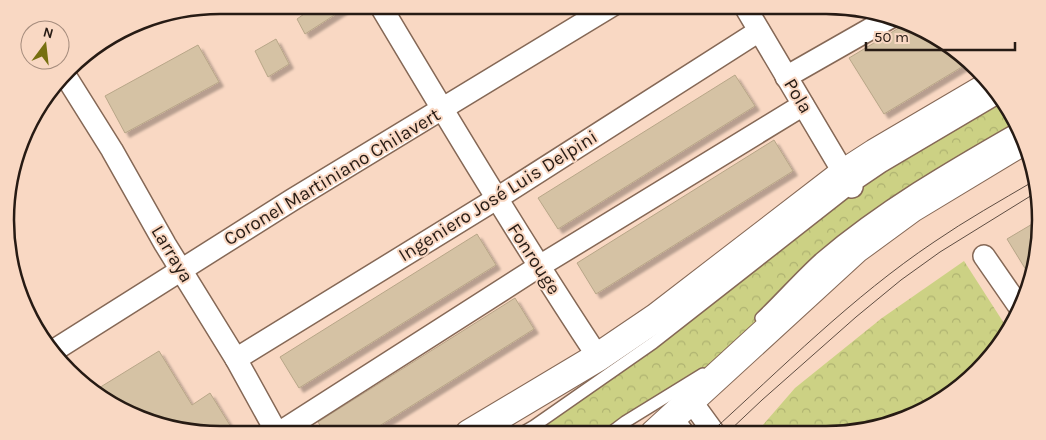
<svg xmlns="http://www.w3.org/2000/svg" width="1046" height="440" viewBox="0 0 1046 440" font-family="Karla,sans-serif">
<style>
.park{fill:url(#park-crowns)}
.building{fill:#d5c2a4;stroke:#b8a688;filter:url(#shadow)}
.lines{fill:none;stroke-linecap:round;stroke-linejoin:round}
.lane-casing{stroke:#856856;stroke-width:14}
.street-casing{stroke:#856856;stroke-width:24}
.secondary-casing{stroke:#856856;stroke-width:30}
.lane{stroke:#fff;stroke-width:11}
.street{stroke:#fff;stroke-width:21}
.secondary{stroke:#fff;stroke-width:28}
.tram{stroke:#5f4d42;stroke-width:1}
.labels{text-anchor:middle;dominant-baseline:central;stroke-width:4;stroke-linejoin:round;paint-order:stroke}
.street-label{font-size:19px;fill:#271b14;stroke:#f9d8c3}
.rim{fill:none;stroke:#271b14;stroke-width:2.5}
</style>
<defs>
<pattern id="park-crowns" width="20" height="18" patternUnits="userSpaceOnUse" patternTransform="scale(1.25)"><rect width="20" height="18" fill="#ccd184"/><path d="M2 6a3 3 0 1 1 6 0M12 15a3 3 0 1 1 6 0" fill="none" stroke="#afb371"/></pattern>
<filter id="shadow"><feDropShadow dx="4.5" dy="4.5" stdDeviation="1" flood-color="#0004"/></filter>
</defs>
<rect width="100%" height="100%" fill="#f9d8c3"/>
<!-- park -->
<g class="park">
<path d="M998,98l21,27 -312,247 -98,62h-89l14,-8 294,-222z"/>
<path d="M964,261l45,70 -4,9 -48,50 -48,29 -55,14h-98l39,-45 87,-70z"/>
</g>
<!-- building -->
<g class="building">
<path d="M317,5h33l-45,29 -8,-15z"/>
<path d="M907,23l61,36 2,3 -86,52 -35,-56z"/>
<path d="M276,39l13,25 -21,13 -13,-26z"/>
<path d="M198,45l21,37 -94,51 -20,-37z"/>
<path d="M735,75l20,31 -197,123 -20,-31z"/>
<path d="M774,140l19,31 -197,123 -19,-31z"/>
<path d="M1039,220l-3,19 -5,39 -24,-39z"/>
<path d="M477,234l19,31 -197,123 -19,-31z"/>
<path d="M515,298l19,31 -169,106h-39l-8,-13z"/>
<path d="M159,351l33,54 18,-12 26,42h-16l-69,-12 -57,-32z"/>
</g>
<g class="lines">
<!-- lane casing -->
<g class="lane-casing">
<g id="lane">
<path d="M761,318c20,-19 39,-41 59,-59 61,-52 130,-92 200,-132"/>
<path d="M520,434l14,-8 119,-83 199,-156 31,-21 115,-68"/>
<path d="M609,434l16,-12 78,-48"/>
</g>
</g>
<!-- street casing -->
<g class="street-casing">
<g id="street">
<path d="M380,5c71,119 142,237 218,352"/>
<path d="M744,5l108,182"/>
<path d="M65,75l47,75 53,94 71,115 42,76"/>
<path d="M786,77l107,-61"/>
<path d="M984,256l36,52"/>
<path d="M53,351l239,-151 321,-195"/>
<path d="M236,359l260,-160 263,-168"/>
<path d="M691,401l24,33"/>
<path d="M672,418l12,16"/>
<path d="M277,434l261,-167 265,-162"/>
</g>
</g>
<!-- secondary casing -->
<g class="secondary-casing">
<g id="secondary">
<path d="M469,434l129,-77 59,-40 187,-144 31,-20 114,-67"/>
<path d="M654,434l202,-185 56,-41 111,-67"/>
</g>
</g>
<!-- lane -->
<use href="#lane" class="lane"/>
<!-- street -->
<use href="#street" class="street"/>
<!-- secondary -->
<use href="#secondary" class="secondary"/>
<!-- tram -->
<g class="tram">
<path d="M727,433l35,-33 94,-83 45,-37 39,-28 97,-60"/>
<path d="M709,434c73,-66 143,-137 225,-192 32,-22 66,-41 100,-61"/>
</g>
</g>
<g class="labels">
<!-- street labels -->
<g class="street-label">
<text transform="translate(798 96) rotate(59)">Pola</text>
<text transform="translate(332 177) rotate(-31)">Coronel Martiniano Chilavert</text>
<text transform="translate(498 196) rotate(-32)">Ingeniero José Luis Delpini</text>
<text transform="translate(172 254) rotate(59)">Larraya</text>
<text transform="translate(534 259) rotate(57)">Fonrouge</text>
</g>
</g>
<!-- crop -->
<path d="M0 0H1046V440H0ZM220 14H826A206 206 0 0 1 1032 220V220A206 206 0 0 1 826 426H220A206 206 0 0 1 14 220V220A206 206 0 0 1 220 14Z" fill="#f9d8c3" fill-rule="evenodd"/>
<path class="rim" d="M220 14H826A206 206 0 0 1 1032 220V220A206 206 0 0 1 826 426H220A206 206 0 0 1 14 220V220A206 206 0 0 1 220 14Z"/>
<!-- north arrow -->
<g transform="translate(45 45) rotate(15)"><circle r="24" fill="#f9d8c3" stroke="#a58c7d"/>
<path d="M0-4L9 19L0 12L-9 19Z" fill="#767011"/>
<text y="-8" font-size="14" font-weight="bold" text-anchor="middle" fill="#271b14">N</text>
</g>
<!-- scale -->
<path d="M866 42v8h149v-8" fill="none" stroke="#271b14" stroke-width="2.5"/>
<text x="874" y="42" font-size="15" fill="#271b14" stroke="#f9d8c3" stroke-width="4" paint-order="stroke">50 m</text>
</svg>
